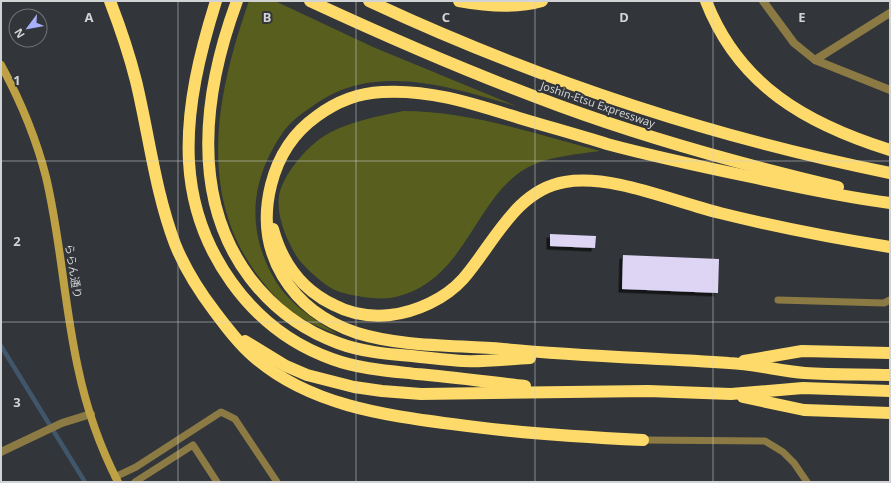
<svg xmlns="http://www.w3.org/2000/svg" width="891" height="483" viewBox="0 0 891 483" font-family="'Noto Sans','Noto Sans JP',sans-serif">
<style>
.green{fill:#575e1e}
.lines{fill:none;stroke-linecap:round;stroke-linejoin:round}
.stream{stroke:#40566b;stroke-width:4.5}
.building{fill:#ded5f5;filter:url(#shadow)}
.lane{stroke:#8c7a44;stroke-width:7}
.street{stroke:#8c7a44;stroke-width:8}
.secondary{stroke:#bda144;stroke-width:8}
.highway{stroke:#fdda6a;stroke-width:12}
.grid{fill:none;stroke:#d1d3d5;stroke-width:1;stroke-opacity:0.55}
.labels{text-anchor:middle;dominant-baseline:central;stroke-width:4;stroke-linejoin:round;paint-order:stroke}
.street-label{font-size:11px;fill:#d1d3d5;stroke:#323539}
.grid-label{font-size:13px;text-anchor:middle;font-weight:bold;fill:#d1d3d5;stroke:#323539;stroke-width:4;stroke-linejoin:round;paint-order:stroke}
</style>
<defs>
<filter id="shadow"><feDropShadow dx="-3.5" dy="3.5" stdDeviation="0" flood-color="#0009"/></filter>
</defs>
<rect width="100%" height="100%" fill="#323539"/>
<!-- green -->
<g class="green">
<path d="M249,1h26l98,46 143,59c-54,-15 -113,-36 -169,-18 -13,4 -26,12 -37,20 -6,4 -12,8 -17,13 -10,9 -18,23 -24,35 -20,42 -18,83 6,124 15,25 40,40 64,55 -40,-15 -58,-27 -83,-62 -60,-82 -38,-184 -7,-272z"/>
<path d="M403,111c67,0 133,23 197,40 -21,3 -46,5 -65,13 -61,25 -66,121 -145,134 -14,2 -48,-3 -59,-10 -10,-6 -28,-22 -34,-31 -11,-18 -24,-47 -16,-69 6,-16 21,-35 35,-46 23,-19 59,-25 87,-31z"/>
</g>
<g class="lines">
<!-- stream -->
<path class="stream" d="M1,346l84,136"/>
</g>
<!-- building -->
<g class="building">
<path d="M550,234l46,2 -1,12 -45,-2z"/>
<path d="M623,255l96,4 -1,34 -96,-4z"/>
</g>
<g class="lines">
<!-- lane -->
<g class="lane">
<path d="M778,300l106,3 6,-3"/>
<path d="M643,440l122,1 18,11 11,11 13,19"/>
<path d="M115,477l21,-10 85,-55 14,7 42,63"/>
<path d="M135,482l58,-37 24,37"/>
</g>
<!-- street -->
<g class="street">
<path d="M763,1l31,42 21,17 75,30"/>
<path d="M815,60l75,-47"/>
<path d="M1,452l61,-29 29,-9"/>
</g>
<!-- secondary -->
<path class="secondary" d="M1,65c19,35 35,73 45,112 15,63 18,128 32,191 8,38 22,79 40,114"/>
<!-- highway -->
<g class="highway">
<path d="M110,1c10,26 19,52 26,80 13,54 19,110 39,163 10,25 24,47 40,68 12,16 24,32 39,45 55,48 129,58 198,67 63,9 127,13 191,16"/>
<path d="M216,1c-16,51 -30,107 -27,161 5,87 61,168 143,197 27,10 57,12 85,15 36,3 72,8 108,12"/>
<path d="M237,1c-33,89 -48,196 13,277 23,30 52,52 88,65 24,9 49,11 74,13 17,2 34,4 51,5 22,1 45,-2 67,-3"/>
<path d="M310,1c82,38 165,74 250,105 90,33 184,59 278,81"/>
<path d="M369,1c165,77 342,136 521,172"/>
<path d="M459,1c27,5 56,8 83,0"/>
<path d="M706,1c33,85 101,123 184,149"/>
<path d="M890,203c-47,-6 -93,-16 -139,-26 -48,-10 -96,-20 -144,-33 -29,-9 -58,-17 -88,-26 -45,-14 -89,-29 -137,-26 -24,1 -46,10 -65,24 -24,17 -39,41 -46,69 -17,68 20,126 86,148 45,14 99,12 146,16 75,7 150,9 226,14 25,1 51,8 76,10 29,2 57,1 85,2"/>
<path d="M273,229c9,33 29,61 61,76 17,9 37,12 56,10 26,-3 55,-16 73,-36 30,-34 52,-89 102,-97 47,-8 109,20 155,31 56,14 113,25 170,34"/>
<path d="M245,341l41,25 21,9 47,12 28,4 39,3 227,-3 83,3 72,-6 87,3"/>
<path d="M744,361l58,-10 88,2"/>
<path d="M743,397l61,13 86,3"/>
</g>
</g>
<!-- grid -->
<path class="grid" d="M178,1v481M356,1v481M535,1v481M713,1v481M1,161h889M1,322h889"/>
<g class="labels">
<!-- street labels -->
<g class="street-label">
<text transform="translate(598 104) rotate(19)">Joshin-Etsu Expressway</text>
<text transform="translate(74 271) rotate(81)">ららん通り</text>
</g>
</g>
<g class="grid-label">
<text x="89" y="22">A</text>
<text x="267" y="22">B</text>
<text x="446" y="22">C</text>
<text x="624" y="22">D</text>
<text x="802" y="22">E</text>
<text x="17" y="85">1</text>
<text x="17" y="246">2</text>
<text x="17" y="407">3</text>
</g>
<!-- border -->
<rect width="891" height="483" fill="none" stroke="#d1d3d5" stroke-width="4"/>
<!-- north arrow -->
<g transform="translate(28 28) rotate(238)"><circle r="19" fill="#323539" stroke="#727477"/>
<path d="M0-3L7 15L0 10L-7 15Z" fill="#a8b0fc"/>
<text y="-6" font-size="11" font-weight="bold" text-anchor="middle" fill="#d1d3d5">N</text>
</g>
</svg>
